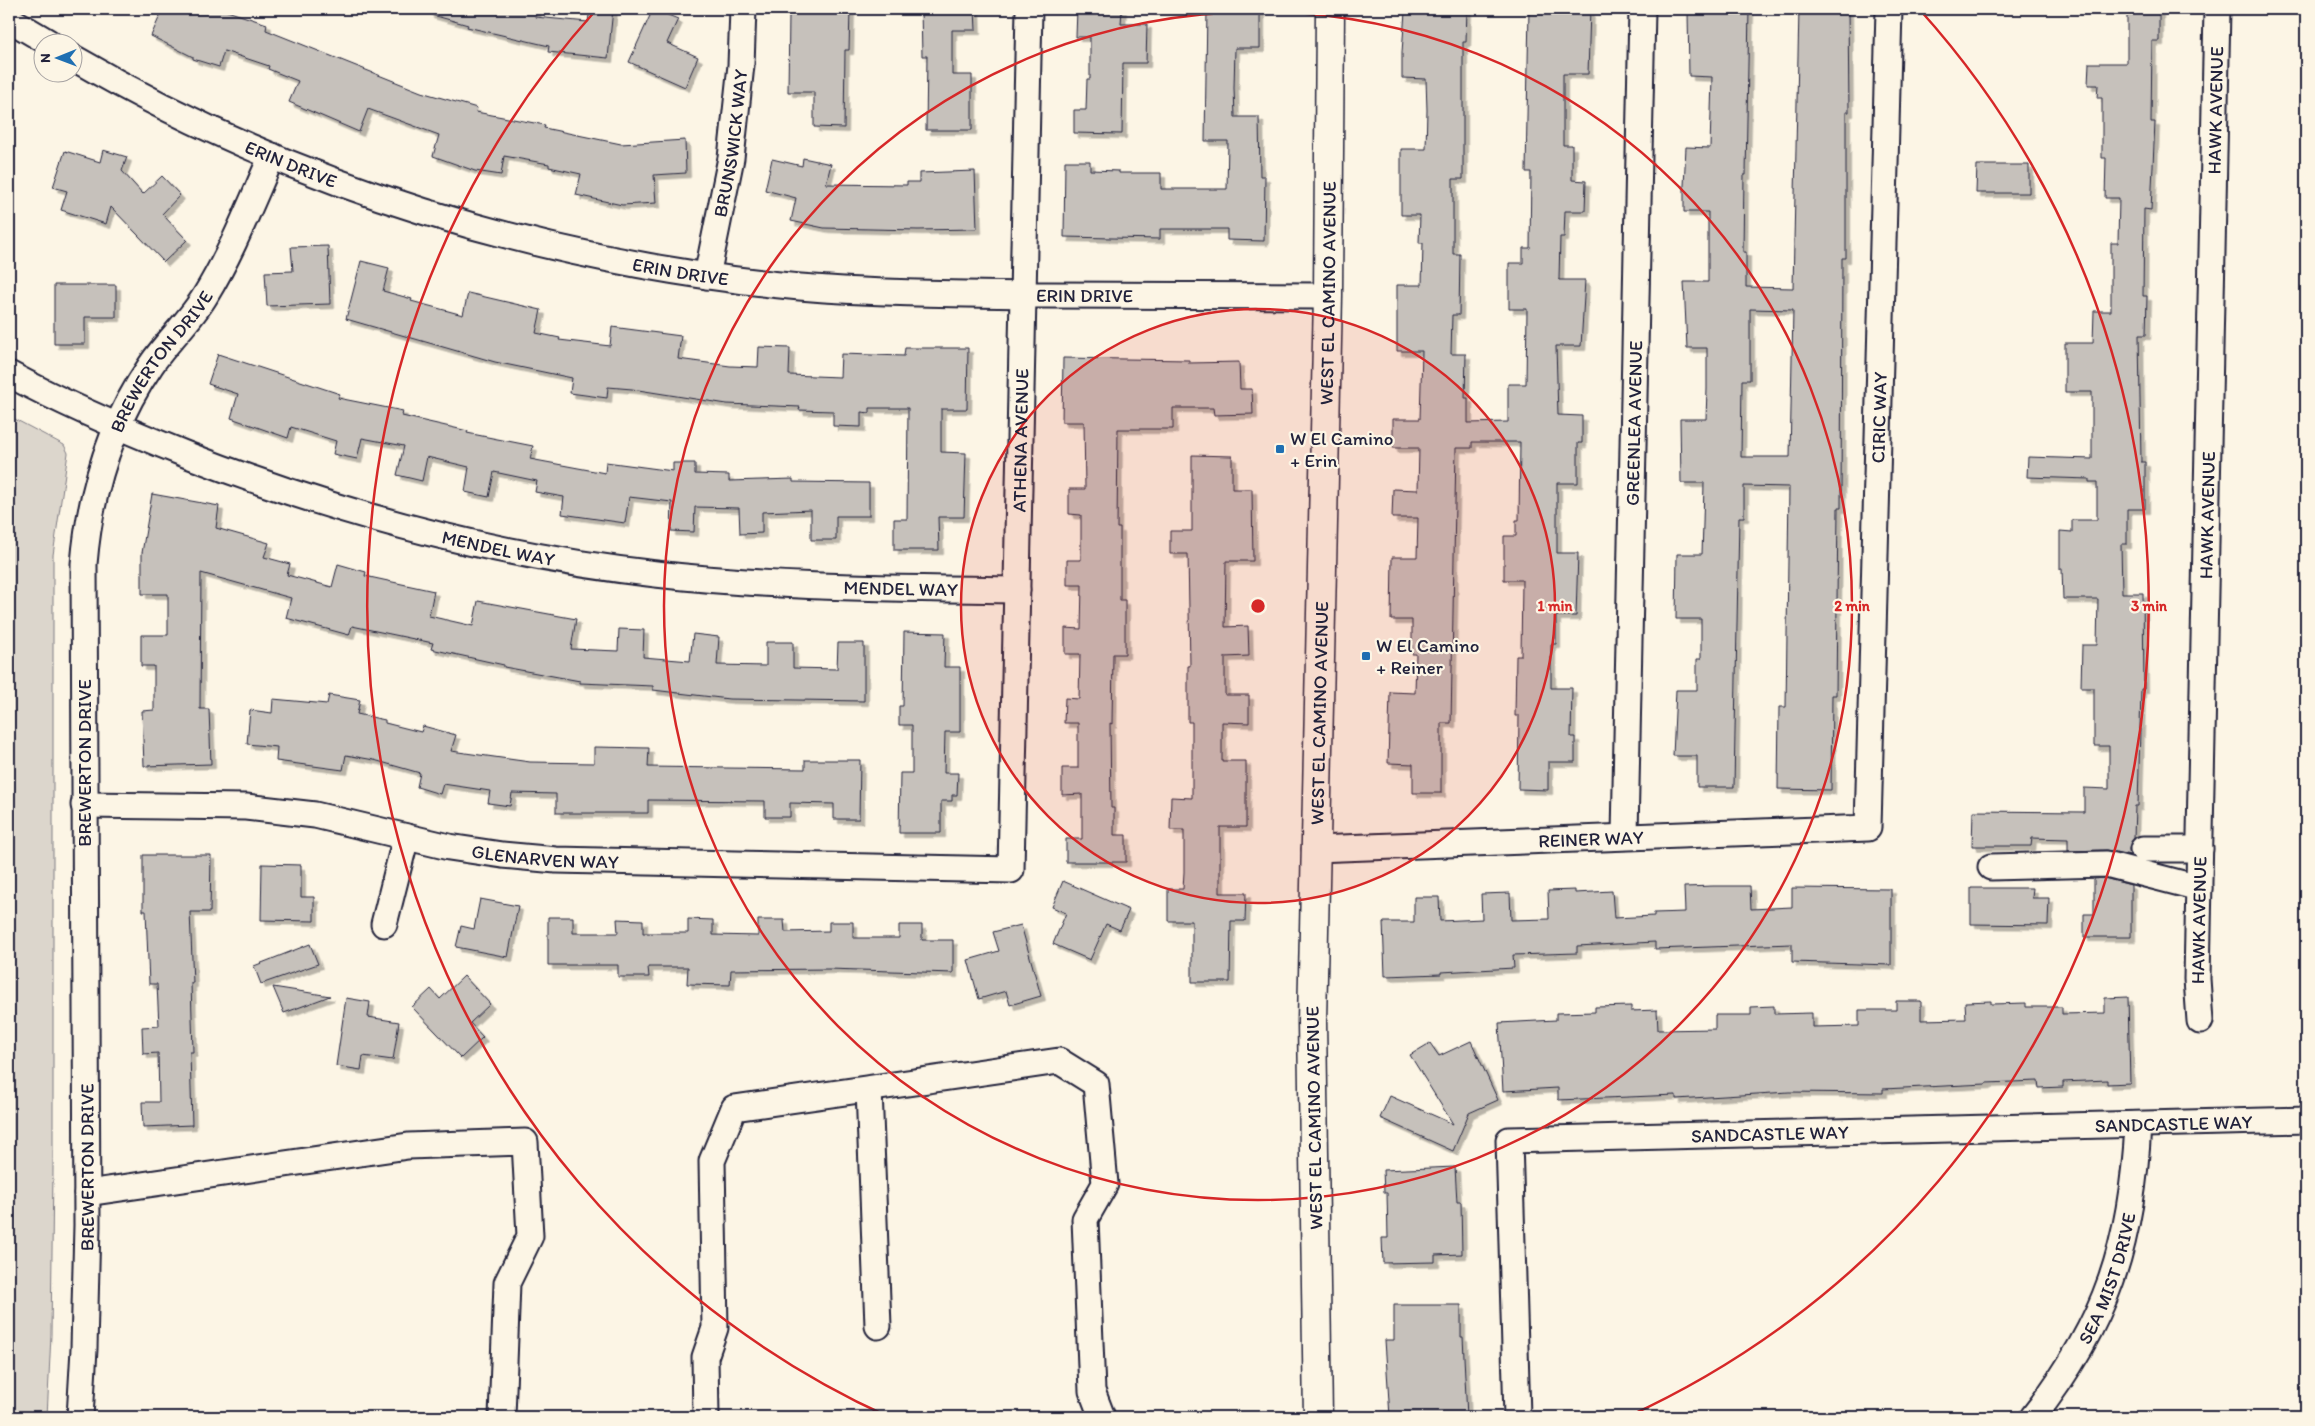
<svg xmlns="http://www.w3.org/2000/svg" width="2315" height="1426" viewBox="0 0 2315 1426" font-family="Itim,sans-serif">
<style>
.green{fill:#dcd6cc;stroke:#7f7c84}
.building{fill:#c6c1bb;stroke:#22223b;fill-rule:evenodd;filter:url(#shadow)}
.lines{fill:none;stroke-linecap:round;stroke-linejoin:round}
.minor-casing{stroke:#22223b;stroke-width:29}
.major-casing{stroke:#22223b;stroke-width:31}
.minor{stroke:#fcf5e5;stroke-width:25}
.major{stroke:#fcf5e5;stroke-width:28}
.ring{fill:none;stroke:#d62828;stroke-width:2.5}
.poi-dot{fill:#1f6fb2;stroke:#fcf5e5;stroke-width:2}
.labels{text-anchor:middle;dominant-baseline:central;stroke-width:4.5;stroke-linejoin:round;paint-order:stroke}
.street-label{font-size:19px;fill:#22223b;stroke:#fcf5e5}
.poi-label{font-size:19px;fill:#22223b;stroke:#fcf5e5;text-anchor:start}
.centre{fill:#d62828;stroke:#fcf5e5;stroke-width:2.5}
.ring-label{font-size:15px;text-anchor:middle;font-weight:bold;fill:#d62828;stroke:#fcf5e5;stroke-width:4.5;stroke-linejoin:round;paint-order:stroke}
</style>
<defs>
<filter id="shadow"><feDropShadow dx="4.5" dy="4.5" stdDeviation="0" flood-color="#0004"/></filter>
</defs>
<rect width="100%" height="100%" fill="#fcf5e5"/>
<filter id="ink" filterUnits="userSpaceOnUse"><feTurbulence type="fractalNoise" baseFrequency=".02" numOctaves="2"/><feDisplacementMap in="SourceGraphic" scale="10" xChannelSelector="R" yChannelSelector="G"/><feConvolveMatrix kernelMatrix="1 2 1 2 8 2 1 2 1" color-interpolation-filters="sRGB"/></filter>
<g filter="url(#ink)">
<!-- green -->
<path class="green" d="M9,416l55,29 4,8 -15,102v615l-2,165 -4,82h-38z"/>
<!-- building -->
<g class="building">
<path d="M163,9h58l46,15 -1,6 155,62 56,16 -1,4 69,13 -1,3 77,16 64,-4 1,33 -32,2 2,28 -34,2 -46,-10 5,-21 -32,-7v-3l-45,-8 -3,19 -26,-4 -42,-15 6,-21 -71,-26 -9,23 -70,-30 9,-21 -30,-12 1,-3 -45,-15 -5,16 -26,-8v-2l-42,-21z"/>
<path d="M429,9h108l-2,8 53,5 2,-13h23l-5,49 -60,-6 1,-6 -82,-19 1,-2 -39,-11z"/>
<path d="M653,9l25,10 -11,24 31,14 -13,30 -56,-25z"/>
<path d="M794,9h56l-1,41h-4l-1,78 -30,-1v-35h-26l1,-78h5z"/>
<path d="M921,9h54l1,21h-24v45h20v55h-46l1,-74h-5z"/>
<path d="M1077,9h45l-1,15h26l-1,39h-23l-1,71 -48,-1v-23h12l1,-31h3v-42h-14z"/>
<path d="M1207,9h53v39h-25l-1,40 1,29h24l1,59h5l-1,65 -37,-1v-11h-67v10l-96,-2 1,-76h25v9l29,1v2h42v16h66l1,-48h-23z"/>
<path d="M1429,9h38l-1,33h-3v137h-10v75h7l-1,61h-7l-1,39h15l-1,44h3v25l40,-1v-38h18l1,-75h-18v-46h14v-15h7l1,-76h-5l3,-163h61l-2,65h-25v71h9v35l14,1 -1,30h-20l-1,26h-4l-1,43h26l-4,66h-25l2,69 24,1v27h-4v40h-21v70h21l-2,63h-20v28h-5v44h21l-1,49h4v25h-27v28l-30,-1 1,-73h-4l1,-60h5l1,-76h-18v-44h12v-16h3l1,-78h-48v6h-16l-5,275h-10v70h-28v-29l-25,-1 2,-71 25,1 1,-39h-4v-34h-21l1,-63h25l1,-39h-26l1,-29 25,1 1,-42h-26v-29h27l2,-68h-25v-66h25l1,-42h-4l1,-28h-19v-66h25l1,-39 -1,-31 -24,-1v-26l3,-40 24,1z"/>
<path d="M1713,9h36l-3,166h-2l-1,77h3v35l47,1 6,-279h49l1,103h-3v146h-4l-1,250h-3l-2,187h-4l-1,95 -53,-1 1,-82h7l3,-220 -45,-1v31h-5l-5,270h-37v-31h-24l3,-66h21v-31h4v-40h-25l1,-65h25l1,-30 1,-41h-23l-1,-64h26l1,-30v-41h-20l-3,-66h24v-70h-24v-26l2,-39 24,1 2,-71 -23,-1 -1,-65h25zM1750,309l43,1 -3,147h-49l1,-77h8z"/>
<path d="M2127,9h32v32h-7l-1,81h4l-4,88 -7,-1 -1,87h4l-1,39h-7l2,127h4v47h-18v35h-6l1,49h21l1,96h-3l-3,117h-3l-1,32 -5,11 1,6 -24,-5 -38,1v-12l-36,-1 -1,8h-59l1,-35 111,1v-24l25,1v-43h-15v-58h-13l1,-43h15l1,-46h-35l-1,-30h-2v-38l12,1v-12h25v-38h-8v-3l-62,-2 1,-20 64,2v-67h-27v-49h28l1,-32h17v-68h7l1,-45h-14l1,-40h-4v-60h-5l1,-13h-10l1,-22h38z"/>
<path d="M103,150l24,7 -5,14 21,23 19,-18 18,19 -18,19 25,26 -23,22 -53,-55 -5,17 -45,-14 6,-19 -14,-4 12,-36 35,11z"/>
<path d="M803,158l28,6 -5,20 81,1v-3h12v-9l56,-2 2,58 -59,1 -94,-2 -33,-7 5,-23 -31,-8 7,-31 30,7z"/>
<path d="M1977,165h52v28h-53z"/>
<path d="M328,246l2,58 -63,2 -2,-34 28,-1 -2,-24z"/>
<path d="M361,261l28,7 -6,23 29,8 -1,2 52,14 5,-22 73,17 -5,23 24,5 -1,2 51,6 2,-19 69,9 -3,23 52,7 28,1 1,-20 31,1 -1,27 51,2 1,-23 63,2 1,-8h63l-1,61h-26v43l25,1 -2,64h-26l1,33h-45v-31h13l1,-111h-38v5l-9,-1v15l-28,-1v-15l-34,-1 1,-3 -73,-3 -95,-15 -24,-2 -1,11 -37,-5 2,-15 -77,-16 -149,-43z"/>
<path d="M54,285h62v32h-31v27h-31z"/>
<path d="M218,354l122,40 -2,4 65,13 -1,5 66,15 -1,2 66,13 -3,13 75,14 1,-11 67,9v-8h22v11l34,1v6l64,-2v3l76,1v33h-33v24h-25v-30l-49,2v21l-22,1 -1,-26 -44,-1 -1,25 -23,-1 1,-29 -43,-5 -4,26 -63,-9 2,-17 -29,-5 2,-11 -43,-9 -5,25 -24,-5 4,-25 -42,-10 -5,24 -25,-6 7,-29 -42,-8 -5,21 -24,-5 3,-13 -45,-14 -3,11 -57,-20 7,-24 -30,-10z"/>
<path d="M1063,358l126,2v3l50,-1 1,27h12l1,25 -39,1 -1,-7h-40v21h-55l-1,99h3v72h5v54h-12l-1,70 -2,-1 1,85h3v27h12v27h-60v-23h16v-45l-20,1v-27h16v-45h-14l1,-25 14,1 1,-45h-15v-26l16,1 1,-44h-15v-25h14v-45l-12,-1v-25h16l-1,-67h-22z"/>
<path d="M1192,455l40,1v33h20l1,72h-27l-1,66 23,-1 1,30 -24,1v38h24v28l-27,-1v39h24v66h-26v66h26l-1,28h-14l-1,61h-38v-61h-24v-32h15l1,-17v-42h-14l1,-33 21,1v-76h-4v-56h2l-2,-112h-18v-23h22z"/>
<path d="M152,494l67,12 -3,22 53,15 -5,14 26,7 -3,11 45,12 6,-23 28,8 -1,4 69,15 -5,25 44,10 5,-25 98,18 -5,30 47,2 1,-22 25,1 -1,27 47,4 3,-27 26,3 -2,28 49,1v-24h27v26l44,1 1,-26h26v58l-135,-2 -76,-9v-4l-73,-3v-2l-76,-14v-2l-73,-16 2,-6 -81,-17 -3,9 -63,-17 5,-20 -90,-25 -1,136h9l2,55 -67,2 -2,-55 12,-1v-44h-13v-31h27v-41h-26v-41z"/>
<path d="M904,632l41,1 -1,34h16v65h-15l-1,41h14l-1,22h-5v6h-11v32h-42l1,-60h12v-48h-13v-19h4z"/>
<path d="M329,695l31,5 -3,14 28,6v3l36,9 2,-6 33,9 -5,16 79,11 64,1v-16l55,1 -1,19 157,2v-9h55l-1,59h-25v-15l-44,-1v14h-25v-16l-117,-1v13h-92v-19l-44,-1 -2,13 -22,-3 2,-12 -47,-7 -3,10 -23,-7 3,-14 -46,-13 -28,-5 -3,15 -67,-9 1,-14 -30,-3 3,-34 22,3 1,-14 54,5z"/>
<path d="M143,855h68l-1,57h-20l3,71h-2l2,69h-3l2,73 -49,2 -1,-25h17l-1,-49 -15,1 -1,-27 17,-1 -2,-42h-8l-3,-73h-3z"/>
<path d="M262,864l39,1v32h13v24l-53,-1z"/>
<path d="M2104,878l27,7v52h-47v-23h10v-35z"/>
<path d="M1063,881l66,29 -9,20 -14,-6 -16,36 -37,-16 13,-31 -14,-6z"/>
<path d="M1713,886h37l1,23 41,-2v-19l99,1v76l-99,-3v-18l-137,5v-7l-78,4v7l-64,2 1,13 -73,4v2l-56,2 -2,-54h31v-25h25l1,24 42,-2 -1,-25 29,-1 1,27 38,-1 -1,-28 27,-1v3l37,-2 2,27 40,-2v-3l31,-1 -1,-25z"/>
<path d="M1971,888h62l-1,10h17l-1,27 -77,-1z"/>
<path d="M480,899l38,7 -10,51 -52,-10 5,-21 13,3z"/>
<path d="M548,917h25v16h45l-1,-14 26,1v13h45v-14l25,1v15l45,1v-16h26l1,12 44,-1v-9h24v16h46v-13h23v15h31v33l-124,-4 -98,1 -1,15 -43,-1 1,-17h-40l1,10h-31v-12h-70z"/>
<path d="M1021,925l20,71 -31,9 -4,-14 -27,8 -11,-39 31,-9 -6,-19z"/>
<path d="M310,944l8,20 -57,20 -7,-18z"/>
<path d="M464,976l26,28 -20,19 13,14 -22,21 -49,-51 19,-18 9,10z"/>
<path d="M273,987l57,9 -46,17z"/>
<path d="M2128,997l2,86 -23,1v-4l-44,2v5l-24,1 -1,-7 -52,2v1l-103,5v4l-94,-1 -113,7v-4l-118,5v-12l-55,3 -4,-68 57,-3v-7l39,-1v-5l36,-1v5l26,-1 1,20 57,-1v-14h36v-8l23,-1v8l38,-1v14l47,-1v-16h37v-9h25v19l45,-1 -1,-17 26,-1v3l35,-1v4h36v7l43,-1v-15z"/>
<path d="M346,998l24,4 -2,15 31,5 -6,38 -30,-4 -2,14 -25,-4z"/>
<path d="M1471,1041l27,59 -29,13 -16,38 -73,-33 10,-22 63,28 -43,-69 20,-12 9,13z"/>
<path d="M1455,1167l2,35h4l1,52 -27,1v7l-52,1 -1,-25h6l-1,-45h-3l-1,-23z"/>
<path d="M1394,1305h67v32h2l4,80h-77l-5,-77h9z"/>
</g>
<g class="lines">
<!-- minor casing -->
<g class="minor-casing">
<g id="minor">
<path d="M9,19l39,23"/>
<path id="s1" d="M72,57c221,129 474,206 728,230 82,7 165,7 247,8 94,0 187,1 281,1"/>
<path id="s2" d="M707,276l24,-118 10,-93 2,-56"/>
<path id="s3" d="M9,374c57,31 116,56 176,80 151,59 310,102 471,120 120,14 241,14 361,16"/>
<path id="s4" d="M84,805l162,2 69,8 134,32 53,8 54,5 455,10 18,-861"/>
<path id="s5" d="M1625,835l17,-826"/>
<path id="s6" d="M1315,849l553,-21 21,-819"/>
<path d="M2143,849h57"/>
<path d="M1991,867l115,-3 93,24"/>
<path d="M384,924l22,-87"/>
<path id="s7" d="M2200,1021l-3,-42 20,-970"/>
<path d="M869,1089l9,237"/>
<path d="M87,1193l321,-47 117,-4 5,94 -23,47 -5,134"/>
<path id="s8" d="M80,1417l4,-68 3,-124 -3,-661c6,-72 26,-139 67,-199 16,-24 39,-44 54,-69 27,-44 46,-93 67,-140"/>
<path d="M706,1417l-1,-60 10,-29 -3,-167 22,-53 325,-47 37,23 9,100 -20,35 7,172 10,26"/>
<path id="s9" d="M1517,1417l-8,-277 797,-20"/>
<path id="s10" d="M2033,1417c74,-95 99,-173 105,-292"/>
</g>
</g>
<!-- major casing -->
<g class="major-casing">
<g id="major">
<path id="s11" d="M1318,1417l-6,-396 16,-725 2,-287"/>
</g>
</g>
<!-- minor -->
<use href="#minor" class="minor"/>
<!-- major -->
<use href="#major" class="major"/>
</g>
</g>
<!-- distance rings -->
<circle cx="1258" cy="606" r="297" fill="#d62828" fill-opacity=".12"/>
<g class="ring">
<circle cx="1258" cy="606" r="297"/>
<circle cx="1258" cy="606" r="594"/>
<path d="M889 1417A891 891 0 0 1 596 10M1920 10A891 891 0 0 1 1627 1417"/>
</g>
<!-- markers -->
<g class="poi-dot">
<rect x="1275" y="444" width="10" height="10" rx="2.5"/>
<rect x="1361" y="651" width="10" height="10" rx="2.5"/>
</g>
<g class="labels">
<!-- street labels -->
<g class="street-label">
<text stroke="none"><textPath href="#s7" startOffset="911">HAWK AVENUE</textPath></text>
<text stroke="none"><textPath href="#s2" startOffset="135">BRUNSWICK WAY</textPath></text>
<text stroke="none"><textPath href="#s1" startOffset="244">ERIN DRIVE</textPath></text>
<text stroke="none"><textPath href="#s1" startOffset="649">ERIN DRIVE</textPath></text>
<text stroke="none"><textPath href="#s11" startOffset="1124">WEST EL CAMINO AVENUE</textPath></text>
<text stroke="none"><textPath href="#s1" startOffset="1054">ERIN DRIVE</textPath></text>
<text stroke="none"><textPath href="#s8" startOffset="1074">BREWERTON DRIVE</textPath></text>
<text stroke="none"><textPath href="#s6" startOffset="964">CIRIC WAY</textPath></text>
<text stroke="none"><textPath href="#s5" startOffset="412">GREENLEA AVENUE</textPath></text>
<text stroke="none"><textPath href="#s4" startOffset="1362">ATHENA AVENUE</textPath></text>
<text stroke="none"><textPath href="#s7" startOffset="506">HAWK AVENUE</textPath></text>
<text stroke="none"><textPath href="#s3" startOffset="521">MENDEL WAY</textPath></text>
<text stroke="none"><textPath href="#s3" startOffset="926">MENDEL WAY</textPath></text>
<text stroke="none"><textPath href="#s11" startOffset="704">WEST EL CAMINO AVENUE</textPath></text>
<text transform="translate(84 763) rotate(-90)">BREWERTON DRIVE</text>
<text stroke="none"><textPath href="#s6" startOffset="276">REINER WAY</textPath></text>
<text stroke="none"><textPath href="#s4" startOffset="466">GLENARVEN WAY</textPath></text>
<text stroke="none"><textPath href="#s7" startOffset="101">HAWK AVENUE</textPath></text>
<text transform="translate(1314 1118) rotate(-91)">WEST EL CAMINO AVENUE</text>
<text stroke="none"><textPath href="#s9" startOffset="942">SANDCASTLE WAY</textPath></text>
<text stroke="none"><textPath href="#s9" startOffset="538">SANDCASTLE WAY</textPath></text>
<text stroke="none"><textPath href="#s8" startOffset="250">BREWERTON DRIVE</textPath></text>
<text stroke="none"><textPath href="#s10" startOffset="159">SEA MIST DRIVE</textPath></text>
</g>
<!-- poi labels -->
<g class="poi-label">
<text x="1290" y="438">W El Camino<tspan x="1290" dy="22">+ Erin</tspan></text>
<text x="1376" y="645">W El Camino<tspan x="1376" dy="22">+ Reiner</tspan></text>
</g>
</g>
<circle cx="1258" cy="606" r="8" class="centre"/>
<g class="ring-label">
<text x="1555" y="611">1 min</text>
<text x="1852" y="611">2 min</text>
<text x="2149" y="611">3 min</text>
</g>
<!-- margin -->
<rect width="2315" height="1426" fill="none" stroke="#fcf5e5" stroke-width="30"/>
<rect x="15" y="15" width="2285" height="1396" fill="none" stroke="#22223b" stroke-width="2" filter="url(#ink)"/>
<!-- north arrow -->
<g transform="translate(58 58) rotate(269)"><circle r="24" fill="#fcf5e5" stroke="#a5a1a1"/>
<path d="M0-4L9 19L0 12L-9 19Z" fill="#1f6fb2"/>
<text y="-8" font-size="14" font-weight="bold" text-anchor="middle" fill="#22223b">N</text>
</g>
</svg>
